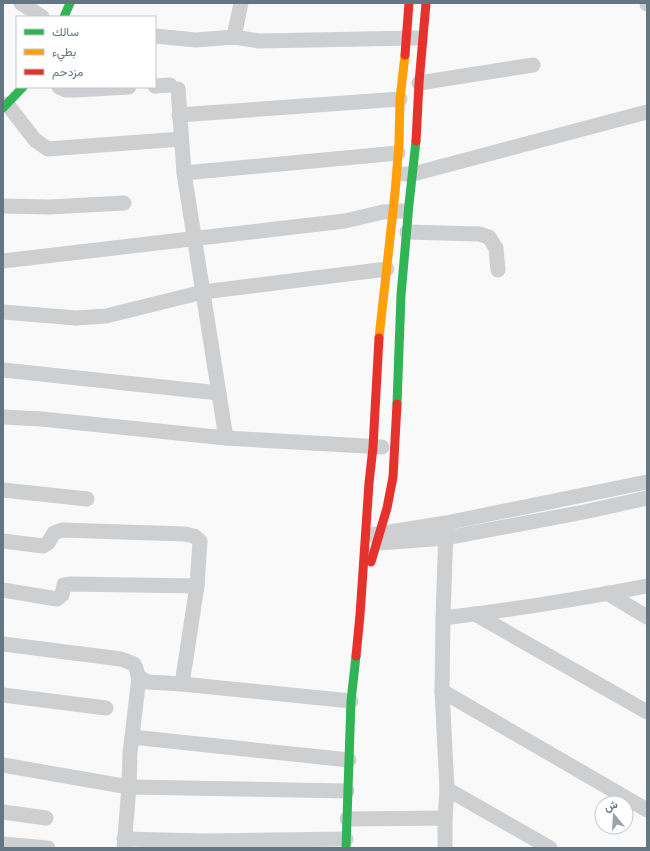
<svg xmlns="http://www.w3.org/2000/svg" width="650" height="851" viewBox="0 0 650 851" font-family="Karla,Vazirmatn,sans-serif">
<style>
.lines{fill:none;stroke-linecap:round;stroke-linejoin:round}
.street{stroke:#cecfd0;stroke-width:15}
.fast{stroke:#30b455;stroke-width:9}
.slow{stroke:#ff9f0a;stroke-width:9}
.jam{stroke:#e5322d;stroke-width:9}
</style>
<rect width="100%" height="100%" fill="#f9f9f9"/>
<g class="lines">
<!-- street -->
<g class="street">
<path d="M21,3l21,14"/>
<path d="M647,3v1"/>
<path d="M155,36l41,4 38,-3 25,4 157,-3"/>
<path d="M234,37l7,-34"/>
<path d="M419,83l114,-18"/>
<path d="M155,86l15,-1"/>
<path d="M59,87l7,3h9l54,-3"/>
<path d="M178,89l6,84 42,265"/>
<path d="M7,104l28,36 13,9 133,-10"/>
<path d="M179,115l221,-16"/>
<path d="M184,173l214,-20"/>
<path d="M404,174h9l234,-62"/>
<path d="M3,206l46,1 75,-4"/>
<path d="M407,232l72,2 10,3 7,11 2,22"/>
<path d="M3,261l342,-40 38,-9 20,-1"/>
<path d="M3,312l73,6 30,-2 97,-24 184,-23"/>
<path d="M3,370l216,23"/>
<path d="M3,417l39,2 184,19 156,9"/>
<path d="M3,490l84,9"/>
<path d="M371,535l75,-12 201,-41"/>
<path d="M3,541l40,5 5,-3 6,-10 8,-3 123,4 9,2 6,5 -3,45 -15,98 169,17"/>
<path d="M379,543l67,-5 138,-26 63,-14"/>
<path d="M3,590l54,9 5,-4 2,-10 7,-1 126,2"/>
<path d="M607,593l40,24"/>
<path d="M475,614l172,98"/>
<path d="M443,618l3,-89"/>
<path d="M3,644l118,15 13,5 2,4 2,8 4,3 6,3 34,2"/>
<path d="M442,691l205,119"/>
<path d="M3,695l103,13"/>
<path d="M132,737l7,-60"/>
<path d="M3,765l126,22 1,-35 2,-15 217,23"/>
<path d="M447,789l103,59"/>
<path d="M3,812l43,6"/>
<path d="M445,818l2,-29 -5,-98 1,-73c68,-8 137,-19 204,-32"/>
<path d="M347,819l98,-1v30"/>
<path d="M124,839l80,2 142,-2"/>
<path d="M3,844l45,4"/>
<path d="M124,848l5,-61 218,4"/>
</g>
<!-- fast -->
<g class="fast">
<path d="M64,17l6,-14"/>
<path d="M3,108l20,-21"/>
<path d="M397,404l4,-109 8,-91 7,-63"/>
<path d="M346,848l5,-147 5,-45"/>
</g>
<!-- slow -->
<path class="slow" d="M379,338l16,-145 4,-50 1,-44 5,-44"/>
<!-- jam -->
<g class="jam">
<path d="M405,55l4,-52"/>
<path d="M416,141l3,-58 7,-80"/>
<path d="M371,562l16,-54 6,-31 4,-73"/>
<path d="M356,656l4,-41 9,-132 4,-36 6,-109"/>
</g>
</g>
<!-- border -->
<rect width="650" height="851" fill="none" stroke="#657683" stroke-width="8"/>
<!-- legend -->
<rect x="16" y="16" width="140" height="72" fill="#ffffff" stroke="#c1c8cd"/>
<rect x="24" y="29" width="20" height="6" fill="#30b455" stroke="#c1c8cd"/>
<text x="52" y="36" font-size="12" fill="#657683">سالك</text>
<rect x="24" y="49" width="20" height="6" fill="#ff9f0a" stroke="#c1c8cd"/>
<text x="52" y="56" font-size="12" fill="#657683">بطيء</text>
<rect x="24" y="69" width="20" height="6" fill="#e5322d" stroke="#c1c8cd"/>
<text x="52" y="76" font-size="12" fill="#657683">مزدحم</text>
<!-- north arrow -->
<g transform="translate(614 815) rotate(342)"><circle r="19" fill="#ffffff" stroke="#c1c8cd"/>
<path d="M0-3L7 15L0 10L-7 15Z" fill="#99a4ac"/>
<text y="-6" font-size="11" font-weight="bold" text-anchor="middle" fill="#657683">ش</text>
</g>
</svg>
